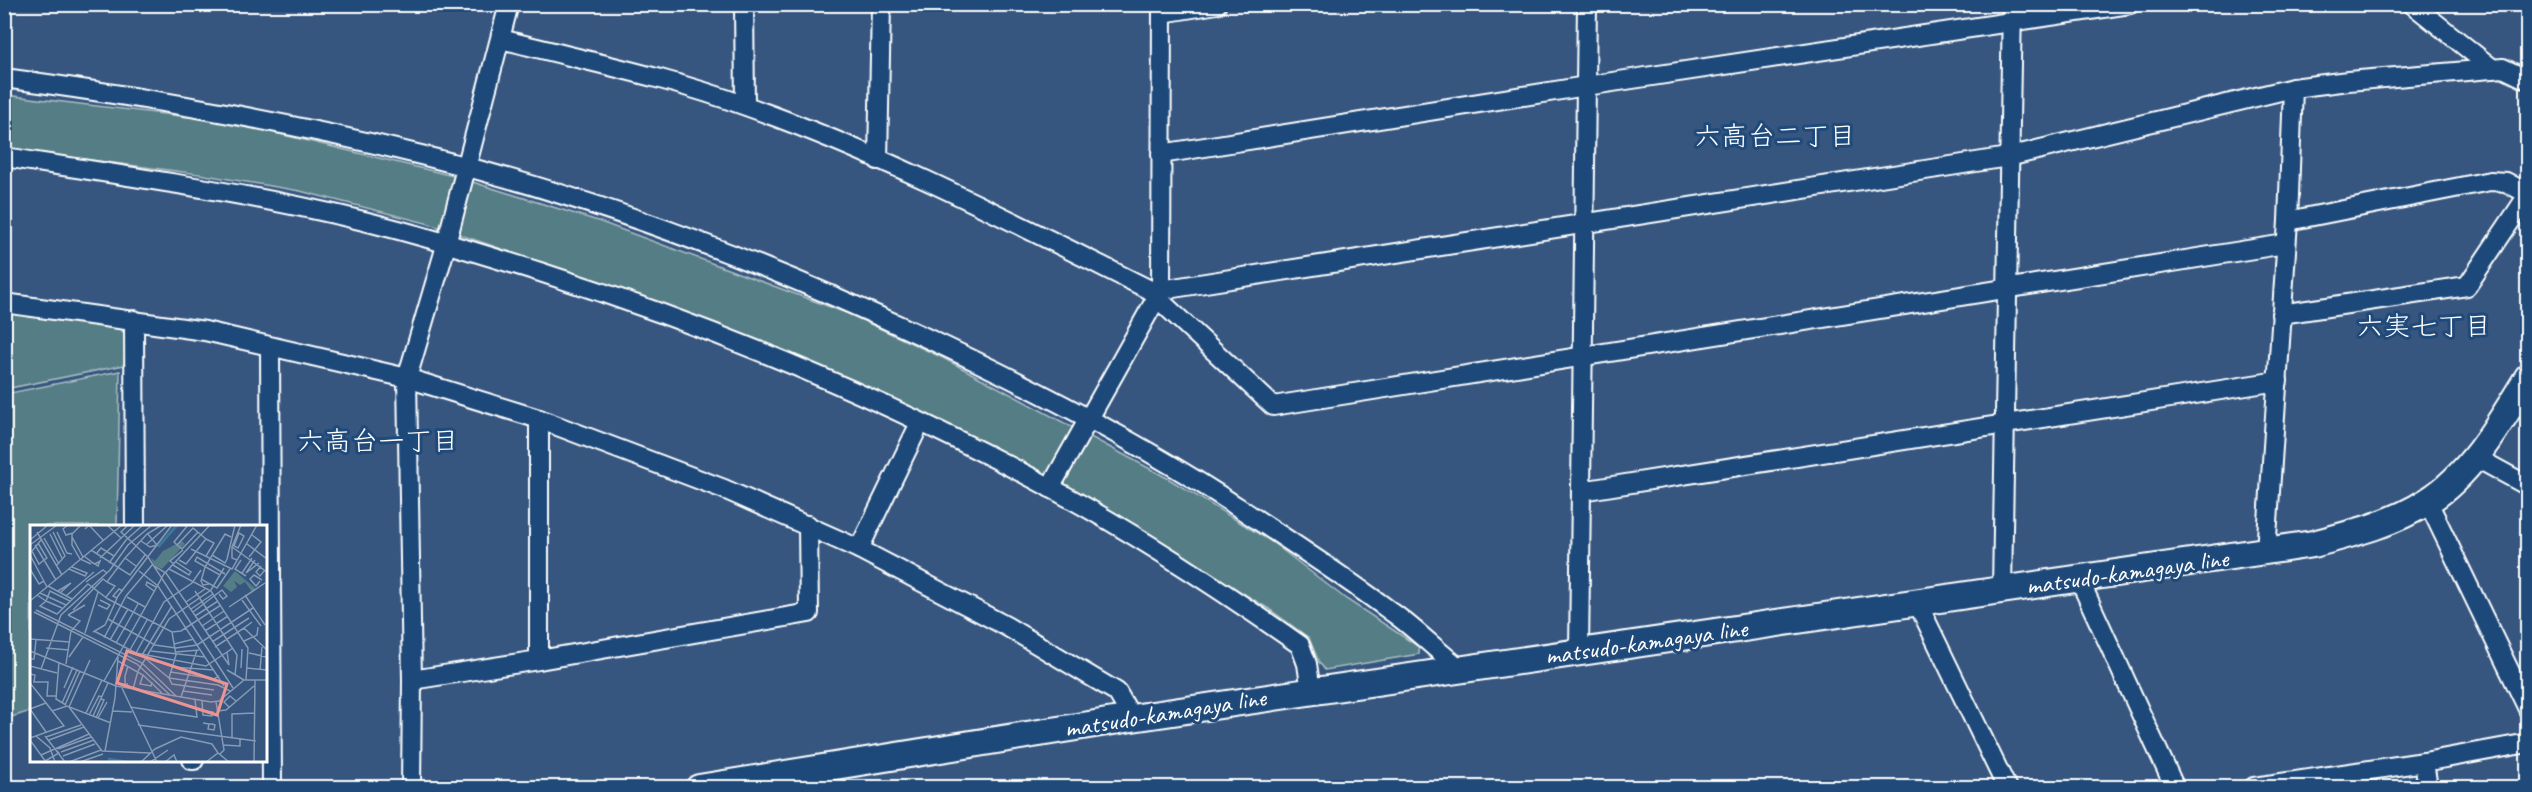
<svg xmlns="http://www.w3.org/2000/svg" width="2532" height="792" viewBox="0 0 2532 792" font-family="Caveat,'Klee One',sans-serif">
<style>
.green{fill:#547d85;stroke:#aabec2;stroke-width:1.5}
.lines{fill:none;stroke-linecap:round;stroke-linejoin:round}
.street-casing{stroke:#fff;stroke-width:22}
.secondary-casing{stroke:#fff;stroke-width:30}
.street{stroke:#1f4a7a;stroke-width:18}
.secondary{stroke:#1f4a7a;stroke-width:26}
.labels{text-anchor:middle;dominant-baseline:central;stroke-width:6;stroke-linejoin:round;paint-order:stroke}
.street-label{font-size:26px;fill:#fff;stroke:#1f4a7a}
.neighbourhood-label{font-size:27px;fill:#fff;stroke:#1f4a7a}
.inset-river{fill:none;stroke:#3e7699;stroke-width:3}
.inset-road{fill:none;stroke:#869ab3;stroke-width:1.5}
.view{fill:#ea9494;fill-opacity:0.15;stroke:#ea9494;stroke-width:3}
.inset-edge{fill:none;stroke:#fff;stroke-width:3}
</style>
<rect width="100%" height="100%" fill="#365680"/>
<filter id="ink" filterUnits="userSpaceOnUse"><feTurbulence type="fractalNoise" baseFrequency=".0167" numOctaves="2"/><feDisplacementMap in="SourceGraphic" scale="12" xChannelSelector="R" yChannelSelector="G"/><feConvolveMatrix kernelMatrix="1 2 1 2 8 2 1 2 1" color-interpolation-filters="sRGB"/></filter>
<g filter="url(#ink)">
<!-- green -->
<g class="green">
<path d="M5,95l225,27 223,54 145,45 251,93 94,44 226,121 103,63 74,57 73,48v7l-94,16 -6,-8 -10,-24 -40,-29 -228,-138 -139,-67 -85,-38 -144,-58 -247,-85 -126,-32 -101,-17 -194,-25z"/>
<path d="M5,310l111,15 11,11 -3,29 -119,24z"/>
<path d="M120,371l-3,155h-85l-1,185 -26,8v-325z"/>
</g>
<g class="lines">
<!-- street casing -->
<g class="street-casing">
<g id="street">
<path d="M744,4l1,101"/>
<path d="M2412,4l81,65"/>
<path d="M1162,13l55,-9"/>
<path d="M501,39c81,21 166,38 245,67 142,50 277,121 412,188"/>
<path d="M4,78c141,19 280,43 417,77 172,42 337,105 497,179 104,48 206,100 303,162 58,38 117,76 172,117 24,17 45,39 68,56"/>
<path d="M1161,154l425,-68 544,-82"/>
<path d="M4,157c105,16 209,31 312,53 76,16 150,39 224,62 176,56 347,128 511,216 86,46 169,101 249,157l7,19 4,27"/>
<path d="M878,160l3,-156"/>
<path d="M2288,221l202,-40 16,1 22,12"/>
<path d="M1161,290l847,-133 285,-69 55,-7 155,-13 25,12"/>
<path d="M1156,297l117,109 1012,-162"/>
<path d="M4,303l201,28 202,47 132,41 185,70 135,60 147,77 111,66 15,26"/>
<path d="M2281,314l186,-28 61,-91"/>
<path d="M134,320l1,206"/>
<path d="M270,347l2,441"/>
<path d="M539,419v241l270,-47 -1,-88"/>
<path d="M2475,457l53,29"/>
<path d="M1050,488l111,-198 1,-286"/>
<path d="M1581,491l697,-110"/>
<path d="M2428,502l100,207"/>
<path d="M859,549l61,-126"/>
<path d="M2266,552l22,-331 5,-133"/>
<path d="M2079,579l96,209"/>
<path d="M2002,589l10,-585"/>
<path d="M1917,602l90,186"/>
<path d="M1579,652l8,-648"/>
<path d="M412,680l127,-20"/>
<path d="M192,760h2"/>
<path d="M2424,762l104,-19"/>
<path d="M2254,787l170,-25 4,26"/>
<path d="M411,788l1,-108 -5,-302 36,-122 66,-252"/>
</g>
</g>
<!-- secondary casing -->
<g class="secondary-casing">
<path id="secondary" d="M699,788l433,-70 1181,-174c38,-10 82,-21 115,-43 44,-28 73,-80 100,-124"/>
</g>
<!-- street -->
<use href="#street" class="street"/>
<!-- secondary -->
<use href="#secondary" class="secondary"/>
</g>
</g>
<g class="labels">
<!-- street labels -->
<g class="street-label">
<text transform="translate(2127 572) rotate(-8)">matsudo-kamagaya line</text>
<text transform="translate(1646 642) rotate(-8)">matsudo-kamagaya line</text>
<text transform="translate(1165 713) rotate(-9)">matsudo-kamagaya line</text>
</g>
<!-- neighbourhood labels -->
<g class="neighbourhood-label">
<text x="1775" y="136">六高台二丁目</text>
<text x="2424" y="326">六実七丁目</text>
<text x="378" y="441">六高台一丁目</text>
</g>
</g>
<!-- overview -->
<g transform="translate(30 525)">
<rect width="237" height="237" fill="#365680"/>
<path d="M152,16l3,3 -23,25 -8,-4 -3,-7 4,3 8,-10zM205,46l21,18 -4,3 -7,-10 -5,3 -6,-4 3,6 -6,5 -8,-6z" fill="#547d85"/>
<path class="inset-river" d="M128,22l19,-22M78,234l18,3"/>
<path class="inset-road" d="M38,0l-5,4 3,6 7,-2M51,0l-9,9v11l8,14 11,5M77,0l14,13M98,0l-7,7 27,25 85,131M55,4l4,-4 14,15M7,7l25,43M23,7l12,24 -9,10M27,7l10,21 5,1M168,7l-16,17 -5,-4 16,-17 13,11M209,8l5,3 -6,12 -4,-2zM20,9l12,24M42,12l11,20M14,13l15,26M0,15l18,-15M11,15l-9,11 7,13 5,-4M111,16l9,6 7,-2 -10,-12M8,18l9,15 -3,2M217,19l20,15M0,20l27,-20M5,20l21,35M116,20l22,-20M147,20l-3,-3 14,-17M202,22l35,25M161,24l41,20 25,-44M61,25l39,25 15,-20M66,29l5,-6 13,8M0,30l17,32M182,30l13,8 2,-4M54,31l9,7 2,1 3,2 2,-5 -5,3M176,31l8,-13 -4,-2M219,32l12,-15 -9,-7M70,33l35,-33M95,33l22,-24 15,-9M197,34l8,-34M149,35l7,4 20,-25 4,2M207,35l-5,-2v-11l9,-22M211,35l-6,9 11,7M225,35l-9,13 13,-10M79,38l17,-23 17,-15M144,39l-4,-3 13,-11M143,40l16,10 2,-3 -15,-10M124,41l12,7 63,92 -2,-13M231,41l-5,6 4,4 5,-6M0,44l9,15 5,-3M39,44l16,7 2,-3 -15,-6M139,44l42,22 37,57 -2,32M109,46l19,15 66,100M212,48l10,-15M190,50l-25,-14 2,-4 28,17M171,54l16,9 13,-19M230,56l-4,5 -6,-7 4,-4 8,5M56,57l17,-12 4,3M179,59l-6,1 -2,-4 4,-14 20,-33 6,3M18,61l24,13M28,66l13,-8 -11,10M124,66l-8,-6 1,-3 9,5M165,66l42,64 -2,20M10,68l26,12M7,70l9,6 -6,5 17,8 31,-30 20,15 64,33 9,-1 40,-26M215,70l20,30M36,71l28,-24M76,72l9,-11 -8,-4M97,72l18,10M87,73l-4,-2 6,-7 4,2M212,75l19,26M0,76l92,-76M156,77l19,-13M68,80l9,4 3,-4 -10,-5M199,82l36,-24M32,83l-16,-7 4,-10 20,10M161,84l22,-15M6,85l106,53 34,33M43,85l30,-31 4,3 18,-24 11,8M4,87l103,52 33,31M163,87l29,-22 5,6 -4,3 -4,-5M38,90l17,-10M165,91l23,-15M78,94l47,26 21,3 21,-3 56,-37M222,97l-8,6 23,22M172,101l22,-15M64,106l42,22 70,13 27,-18M175,106l23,-15M63,107l12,-7 13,-29 54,-71M55,108l13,-41M74,113l22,-42 27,-32M0,114l40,3M80,115l18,-31M214,116l13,-6 1,-8M182,117l37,-24M86,118l22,-39M144,119l20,-5M185,122l29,-19M16,123l23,2M100,125l17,-30M0,126l86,35 95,16 8,-1 25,-21h23M121,126l54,6M146,127l23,-2M106,128l28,-51 28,-19 9,-13M219,128l18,4M112,130l30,-49M39,132l14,-20M0,134h4l2,-19M116,134l23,19M88,136l25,14 19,18M29,137l-3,37 10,6M36,139l5,-33 9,-10 -12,-6M0,141l27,7M98,141l-3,10v8h3M143,142l41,3M211,143l1,-19M217,143l20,2M11,144l20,-54 49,-45 18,-25 24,-20M197,145l17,10M230,145l2,-23M141,147l43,7 5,-3M0,149l5,1 -1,7h14l-1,14h9M113,150l-3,9 11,2 1,-4M139,153l49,7 12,6M139,153l7,-23 -4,-23M139,153l3,6 42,6M74,156l60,-107 46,-49M0,158l16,20M34,163l9,-21M92,163l35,74M103,164l5,-18 31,-52 42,-29 13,-22M153,166l29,4M151,172l16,-47M172,176l1,14 9,1 1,-4 -7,-1M186,177l8,48 -4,4M32,178l15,-33M35,180l15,-34M39,182l33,44 48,2M39,182l21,-47M100,182l67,10 -2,-17M199,182l-5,-5 6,-6 6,5M0,184l16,-6 18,23 -34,12M0,184l16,23M22,186l15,-5 44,17M83,186l19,1M187,186l9,-1 28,-24M56,188l16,-33M59,190l10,-19 3,1M63,191l15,-33M66,193l8,-18 -3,-1M68,193l9,-16M173,198l6,1h3l3,1 -1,5 -6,-1 1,-5M108,200l118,16M6,211l14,12 5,14M15,211l20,26M16,212l35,-12M202,213v-24l23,-1M0,215l16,22M19,215l35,-13M193,220l17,1v-7M28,224l33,-12M75,226l10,-53 3,-41M31,227l33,-12M11,230l48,-21M33,231l32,-12M15,236l14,-8 -3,-3M39,237l32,-12M50,237l23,-8M111,237l14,-13 26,-12 31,7 6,9M120,237l18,-12M135,237l9,-7 3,7M176,237l12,-9 11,9M224,237l1,-82"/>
<path class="view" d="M97,126l100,33 -10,31 -100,-32z"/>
<rect width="237" height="237" class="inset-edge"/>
</g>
<!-- margin -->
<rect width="2532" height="792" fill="none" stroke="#1f4a7a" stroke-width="24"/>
<rect x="12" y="12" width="2508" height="768" fill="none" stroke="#fff" stroke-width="2" filter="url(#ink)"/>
</svg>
